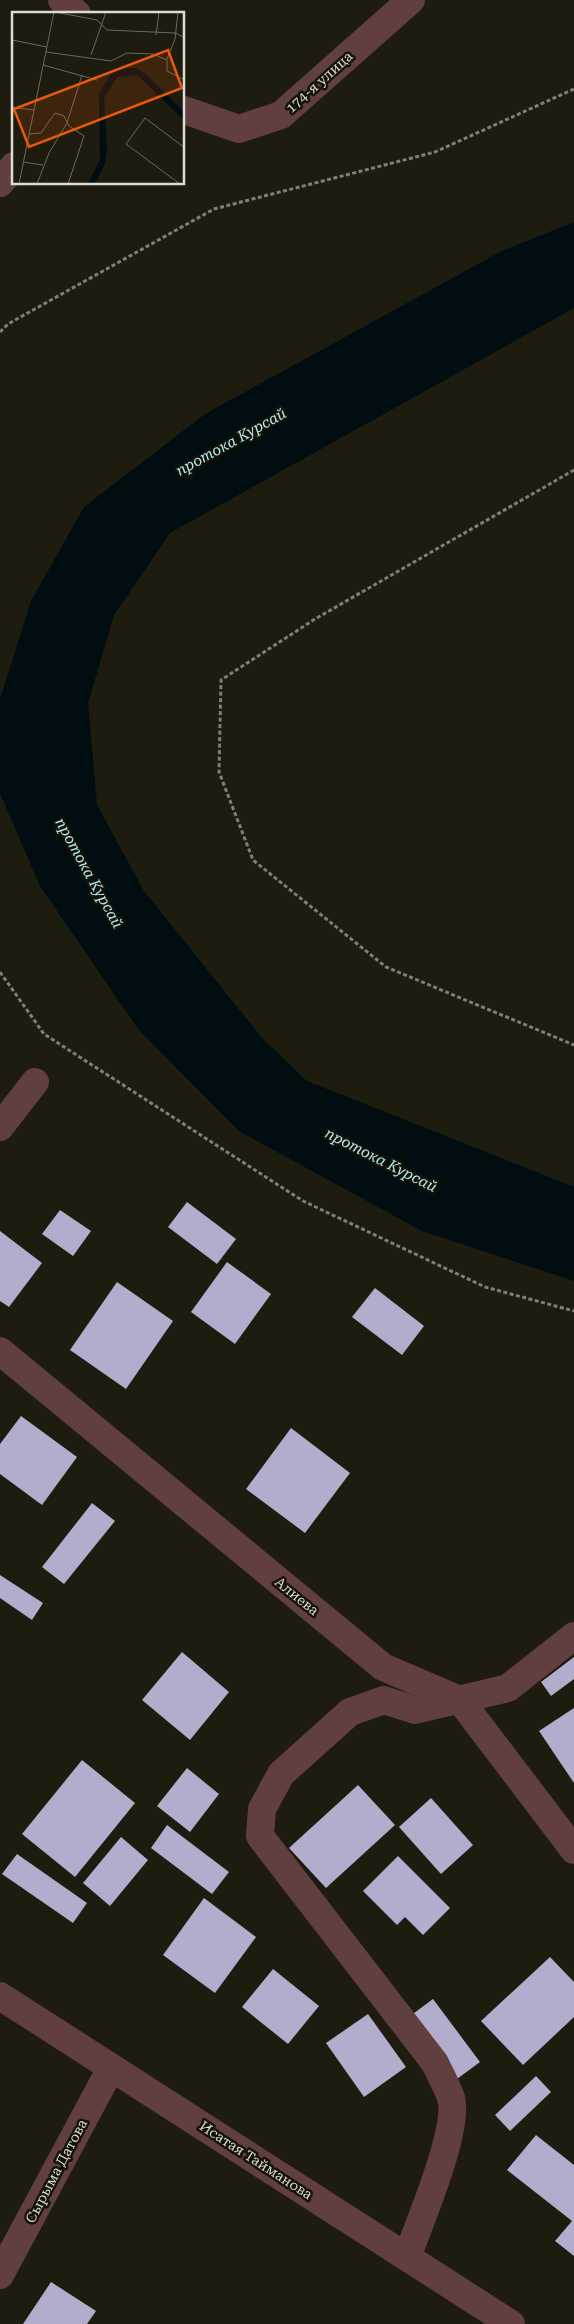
<svg xmlns="http://www.w3.org/2000/svg" width="574" height="2324" viewBox="0 0 574 2324" font-family="'Roboto Serif',serif">
<style>
.water{fill:#000d11}
.building{fill:#b2accd}
.lines{fill:none;stroke-linecap:round;stroke-linejoin:round}
.path{stroke:#807f73;stroke-width:3;stroke-dasharray:4 2.5;stroke-linecap:butt}
.minor{stroke:#613f3f;stroke-width:28}
.labels{text-anchor:middle;dominant-baseline:central;stroke-width:5;stroke-linejoin:round;paint-order:stroke}
.street-label{font-size:14px;fill:#dddcd3;stroke:#151306}
.water-label{font-size:15px;font-style:italic;fill:#b2edfc;stroke:#151306}
.inset-road{fill:none;stroke:#6a695d;stroke-width:1}
.view{fill:#e8590c;fill-opacity:0.15;stroke:#e8590c;stroke-width:2.5}
.inset-edge{fill:none;stroke:#dddcd3;stroke-width:2.5}
</style>
<rect width="100%" height="100%" fill="#1e1c0e"/>
<!-- water -->
<path class="water" d="M574,222v86l-404,225 -56,82 -26,88 9,102 47,86 118,147 45,43 267,106v94l-152,-50 -183,-100 -101,-102 -98,-143 -40,-93v-94l31,-98 53,-94 121,-93 297,-163z"/>
<!-- building -->
<g class="building">
<path d="M187,1202l49,37 -19,25 -49,-37z"/>
<path d="M60,1210l31,21 -18,25 -31,-22z"/>
<path d="M0,1231l42,32 -33,44 -9,-6z"/>
<path d="M227,1262l44,32 -36,50 -44,-32z"/>
<path d="M117,1282l56,39 -47,68 -56,-39z"/>
<path d="M375,1288l49,38 -22,29 -50,-38z"/>
<path d="M21,1416l56,41 -35,48 -42,-31v-30z"/>
<path d="M291,1428l59,45 -45,60 -59,-44z"/>
<path d="M92,1503l23,18 -51,63 -22,-17z"/>
<path d="M0,1575l43,28 -11,17 -32,-22z"/>
<path d="M182,1652l47,40 -39,48 -48,-40z"/>
<path d="M574,1657v22l-23,17 -10,-14z"/>
<path d="M574,1708v75l-35,-52z"/>
<path d="M82,1760l53,43 -60,74 -53,-43z"/>
<path d="M187,1768l32,26 -29,38 -33,-26z"/>
<path d="M358,1785l37,40 -69,63 -37,-40z"/>
<path d="M431,1798l42,47 -32,29 -42,-47z"/>
<path d="M167,1825l62,47 -17,22 -61,-46z"/>
<path d="M121,1837l27,23 -38,46 -27,-23z"/>
<path d="M17,1854l70,49 -14,20 -71,-49z"/>
<path d="M398,1856l52,52 -27,27 -18,-18 -8,8 -34,-34z"/>
<path d="M204,1898l52,39 -41,56 -52,-38z"/>
<path d="M550,1957l24,25v35l-51,48 -42,-44z"/>
<path d="M273,1969l46,37 -31,38 -46,-37z"/>
<path d="M433,1999l47,63 -23,17 -47,-63z"/>
<path d="M368,2014l38,53 -42,30 -38,-54z"/>
<path d="M536,2076l15,16 -41,39 -15,-16z"/>
<path d="M536,2135l38,30v91l-19,-15 17,-20 -65,-51z"/>
<path d="M51,2282l45,29 -9,13h-64z"/>
</g>
<g class="lines">
<!-- path -->
<g class="path">
<path d="M0,332l8,-8 206,-115 221,-57 139,-63"/>
<path d="M574,470l-259,149 -94,61 -2,92 34,88 133,107 188,78"/>
<path d="M0,972l44,62 259,167 182,86 89,24"/>
</g>
<!-- minor -->
<g class="minor">
<path d="M62,0l15,14"/>
<path d="M184,110l55,19 42,-14 130,-115"/>
<path d="M0,183l14,-17"/>
<path d="M0,1127l35,-45"/>
<path d="M0,1351l383,316 77,33 114,150"/>
<path d="M0,1996l511,328"/>
<path d="M407,2257c12,-33 53,-129 44,-159 -4,-12 -11,-24 -16,-35l-175,-227 2,-27 19,-35 69,-62 34,-12 31,10 93,-22 66,-52"/>
<path d="M0,2275l111,-207"/>
</g>
</g>
<g class="labels">
<!-- street labels -->
<g class="street-label">
<text transform="translate(319 82) rotate(-42)">174-я улица</text>
<text transform="translate(297 1596) rotate(39)">Алиева</text>
<text transform="translate(256 2160) rotate(33)">Исатая Тайманова</text>
<text transform="translate(56 2171) rotate(-62)">Сырыма Датова</text>
</g>
<!-- water labels -->
<g class="water-label">
<text transform="translate(231 442) rotate(-29)">протока Курсай</text>
<text transform="translate(89 873) rotate(61)">протока Курсай</text>
<text transform="translate(381 1160) rotate(27)">протока Курсай</text>
</g>
</g>
<!-- overview -->
<g transform="translate(12 12)">
<rect width="172" height="172" fill="#1e1c0e"/>
<path d="M109,56h15l10,6 38,38v8l-47,-45 -20,2 -13,21 3,54 -3,14 -9,18h-7l12,-25 -1,-65 11,-19z" fill="#000d11"/>
<path class="inset-road" d="M43,0l42,8 10,10 69,3 9,5M144,23l3,-23M0,28l35,7M34,40l65,9 16,-8 26,1 14,6v11l18,9M79,43l15,-43M155,47l8,-20 3,-27M31,53l54,15M0,95l22,3M17,122l12,-1 14,-20 9,3 5,10 15,10 -16,48M11,150l20,3M7,172l35,-172M25,172l12,-31 18,-30 15,-48M168,172l-54,-40 19,-26 40,30"/>
<path class="view" d="M156,38l14,38 -153,59 -15,-38z"/>
<rect width="172" height="172" class="inset-edge"/>
</g>
</svg>
